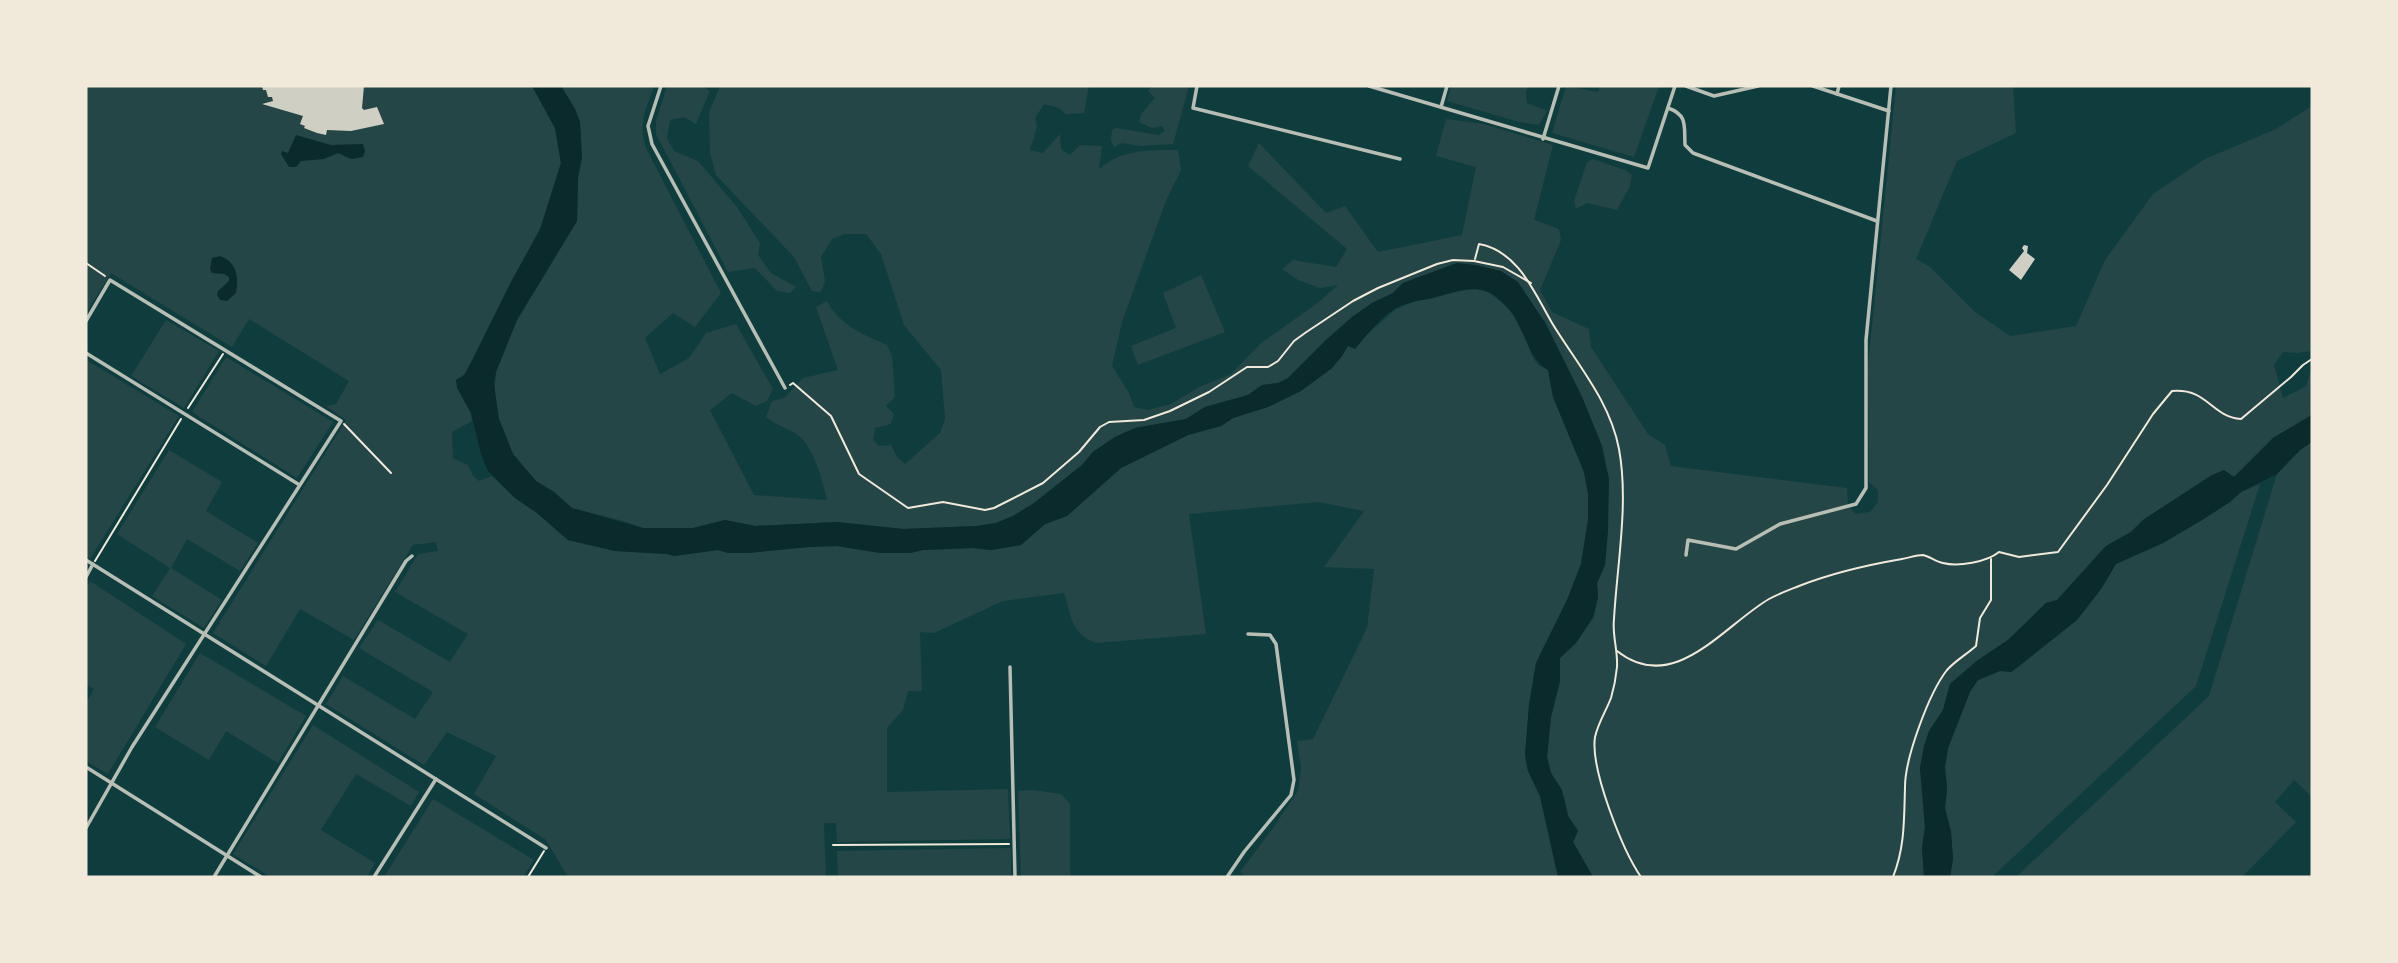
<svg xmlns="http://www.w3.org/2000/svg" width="2398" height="963" viewBox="0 0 2398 963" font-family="Jost,sans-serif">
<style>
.green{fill:#244646}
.water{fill:#0a2a2b}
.building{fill:#cfcfc3}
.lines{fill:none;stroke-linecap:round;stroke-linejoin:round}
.path{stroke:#f1e9da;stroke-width:2}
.minor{stroke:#b8beb3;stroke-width:3.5}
</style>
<rect width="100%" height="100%" fill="#0f3d3e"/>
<!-- green -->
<g class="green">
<path d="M86,86h446l23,42 6,35 -20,66 -30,53 -53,106 13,25 1,8 -20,11 1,26 15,7 5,11 6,5 13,-5 23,22 22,15 31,27 47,11 52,3 7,2 44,-6 10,3h20l61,-6 28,-1 43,7h30l13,-3 50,-2 18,2 30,-5 24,-21 22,-8 54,-48 67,-33 33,-9 12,-8 35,-11 33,-16 31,-23 10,-12 6,-11 21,-12 27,-24 17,-7 50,-13h14l13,4 21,18 17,32 4,13 6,9 10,5 5,27 31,75 4,21v27l-7,44 -14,36 -31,63 -7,42 -4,50 3,16 12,25 18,81h-312l-6,-5 33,-44 25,-37 3,-23 -4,-27 16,-2 54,-111 7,-59 -50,-2 40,-56 -46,-9 -129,12 17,120 -110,9c-26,-10 -24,-27 -32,-50l-61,8 -69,32 -14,-1 2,59h-14l-5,19 -16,18v64l121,-3 2,50 -173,3 -1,-19h-12l2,54h-258l-22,-37 -72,-46 22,-38 -49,-24 -23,33 -98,-61 17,-28 72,43 18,-27 -74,-44 19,-28 72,42 18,-28 -73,-42 23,-38 20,-3 -2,-9 -23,3 -59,95 -54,-31 -34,57 -53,-33 133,-213 -20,-14 10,-2 13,-23 -100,-62 -17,28 -121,-74 -25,40z"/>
<path d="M561,86h93c-8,24 -17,38 -7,64l74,143 -26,34 -22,-14 -28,25 15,36 29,-16 17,-25 30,-9 37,65 -6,12 -11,5 -24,-13 -22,17 44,85 73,5c-5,-19 -11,-48 -27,-63 -8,-8 -24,-11 -34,-20l6,-16 12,-3 19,-20 35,-8 -22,-63 11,-6c12,24 37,34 60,44l5,11 3,41 -9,9 8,8 -3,10 -16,4 -2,12 6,6 12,-1 6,12 8,7 35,-31 5,-14 -4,-49 -37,-45 -23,-71 -15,-20h-21l-13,5 -11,18 4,24 -4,11 -9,-1 -18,-34 -78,-82 -6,-22 -1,-40 11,-27h369l-5,27 -18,1 -7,-6 -15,-4 -9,14 2,9 -7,23 13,3 17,-19 1,15 9,6 10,-10 22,1 -3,23c24,-20 49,-19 79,-19l3,20 -16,33 -43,119 -10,44 17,27 5,14 14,3 23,-6 28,-17 32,-13 30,-31 58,-41 19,-17 -18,3 -22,-8 -16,-11 11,-9 43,7 11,-18 -99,-83 11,-23 67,70 19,-7 33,46 84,-17 14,-68 -40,-11 10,-37 38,5 69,21 -19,75 25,9 2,11 -21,50 12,22 37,17 2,18 57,87 17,11 6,21 176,22 1,18 8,8 14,-2 8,-10v-12l-9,-8 -1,-116 28,-280h117l3,47 -59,28 -41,98 13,7 46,46 35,24 66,-10 29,-66 48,-66 52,-35 71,-30 36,-23v245l-15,2 -14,-1 -9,13 9,33 23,-12 6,-19v45l-2,4 -37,22 -39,39 -22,-2 -69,45 -12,12 -25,14 -49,54 -11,3 -38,37 -30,20 -28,24 -7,26 -14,21 -9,37 5,59 -3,20 2,30h-331l-20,-35 5,-12 -10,-14 -3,-16 -14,-27 -4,-16 4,-40 9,-36v-24l16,-14 18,-26 4,-20 -1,-14 8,-18 3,-35 -6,-84 -20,-49 -37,-76 -88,-58 -54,20 -10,10 -21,10 -45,36 -39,39 -10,5 -16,2 -14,10 -43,12 -19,12 -51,9 -20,9 -22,15 -11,13 -48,38 -21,13 -17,7 -19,3 -74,3 -66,-7 -82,4 -30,-6 -32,8h-50l-20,-7 -51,-13 -18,-16 -18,-10 -23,-28 -14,-35 -5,-21 2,-26 21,-52 60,-99 1,-43 4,-21 -2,-35 -5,-13z"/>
<path d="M667,86h36l7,5 -14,33 -12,-7 -14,3 -3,18 7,13 24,10 39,46 23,36 -2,12 13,18 25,14 -6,6 -13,-2 -22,-23 -27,4 -72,-138v-13z"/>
<path d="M1152,86h37l-16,58 -33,2 -18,-3 -8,4 -3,-7 1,-10 4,-2 43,7 6,-4 -3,-5 -10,2 -13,-6 2,-8 14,-16 -7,-7z"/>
<path d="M1451,86h78l-3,5 1,12 20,8 -8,14 -20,-3 -72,-21z"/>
<path d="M1566,86l32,6 2,-6h59l-25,71 -82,-24z"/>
<path d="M1593,159l32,11 7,5 -2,11 -13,24 -30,-7 -11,6 -2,-8 13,-39z"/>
<path d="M1201,275l24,57 -87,33 -7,-19 45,-18 -13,-35z"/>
<path d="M166,320l53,31 -35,57 -53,-32z"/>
<path d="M226,357l107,65 -36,56 -105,-66z"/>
<path d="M86,360l93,56 -89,143 -4,-3z"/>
<path d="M2312,442v355l-18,-17 -19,22 21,20 -54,55h-226l193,-181 68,-222 23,-24z"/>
<path d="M169,450l53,32 -16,29 52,32 -18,28 -53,-32 -16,29 51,32 -18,28 -52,-32 18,-28 -53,-34z"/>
<path d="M2260,484l-64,202 -204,191h-42l3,-18 -2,-27 -6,-24 2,-19 -2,-22 3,-19 22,-57 8,-11 22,-9 12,1 65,-52 24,-31 15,-25 47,-21 39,-23 28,-18 11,-10z"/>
<path d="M90,581l96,63 -78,130 -22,-13v-58l8,-14 -8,-5v-96z"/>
<path d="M200,653l106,63 -28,47 -52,-32 -17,29 -54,-33z"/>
<path d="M313,725l106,67 -8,14 -55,-32 -35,56 54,33 -8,14h-96l-38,-23z"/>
<path d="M1033,790l28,4 9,10v73h-49l-3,-86z"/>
<path d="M433,799l101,61 -11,17h-139z"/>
<path d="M1011,848v29h-173l-1,-26z"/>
</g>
<!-- water -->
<g class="water">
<path d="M532,86h29l14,23 5,13 2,35 -4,21 -1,43 -60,99 -21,52 -2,12 5,35 14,35 23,27 18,11 18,16 71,20h50l32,-8 30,6 82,-4 66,7 74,-3 19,-3 17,-7 21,-13 48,-38 11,-13 22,-15 20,-9 51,-9 19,-12 43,-12 14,-10 16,-2 10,-5 39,-39 25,-22 20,-14 21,-10 10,-10 54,-20 19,2 25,6 17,11 26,39 38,76 20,49 7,33 -1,51 -3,35 -8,18 1,14 -5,20 -17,26 -16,15v23l-9,36 -4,40 4,16 11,17 6,26 10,15 -5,11 20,35h-35l-18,-81 -12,-25 -3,-16 4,-50 7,-42 31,-63 14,-36 7,-44v-27l-4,-21 -31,-75 -5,-27c-21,-12 -22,-39 -37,-58 -27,-35 -47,-21 -82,-13 -13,2 -25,4 -36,11 -15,10 -26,25 -38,39l-7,-3 -6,10 -10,12 -31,23 -33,16 -35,11 -12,8 -33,9 -67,33 -54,48 -22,8 -24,21 -30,5 -18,-2 -50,2 -13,3h-30l-43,-7 -29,1 -60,6h-20l-10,-3 -44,6 -7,-2 -52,-3 -47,-11 -31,-27 -22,-15 -27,-27 -7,-17 -10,-41 -14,-25 -1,-8 8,-5 8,-14 39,-79 29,-53 21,-66 -6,-35z"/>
<path d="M296,135l35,10 32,-1 2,7 -2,6 -12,2 -13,-6 -14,6 -23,2 -5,6h-7l-8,-13 1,-3 6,2z"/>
<path d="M220,256c17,6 19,21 16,37l-9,8 -7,-1 -3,-5 1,-4 11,-10v-4l-5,-3 -12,-1 -2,-4 2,-11z"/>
<path d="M2312,412v30l-12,8 -23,24 -36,18 -11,10 -28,18 -39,23 -47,21 -15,25 -24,31 -66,52 -11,-1 -22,9 -8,12 -22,56 -3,19 2,22 -2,19 6,24 2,27 -3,18h-26l-2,-30 3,-20 -5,-59 4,-22 5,-15 14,-21 7,-26 28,-24 30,-20 38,-37 11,-3 49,-54 25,-14 12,-12 69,-45 12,-5 10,7 39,-39 37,-22z"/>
</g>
<!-- building -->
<g class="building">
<path d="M262,86h102l-2,22 2,2 13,-3 7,17 -33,7 -24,-1 -1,5 -9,-2 -13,-5 1,-2 -5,-2 3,-8 -41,-12 11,-3 -1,-4h-4l-2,-7h-3z"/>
<path d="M2024,245l4,1 -1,7 8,6 -14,21 -12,-10 15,-19 -2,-3z"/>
</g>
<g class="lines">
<!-- path -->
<g class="path">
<path d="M1475,259l4,-15c39,7 55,48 73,79 25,41 58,78 67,126 10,54 -2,116 -5,170 -2,16 4,31 3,48 -1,10 -3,21 -6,31 -5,13 -13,25 -16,39 -5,32 28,114 46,140"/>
<path d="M86,263l19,13"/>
<path d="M790,385l3,-2 38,33 28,58 49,34 35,-6 42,8 9,-2 49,-25 36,-31 21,-25 9,-5 35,-2 26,-9 39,-19 38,-25h21l10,-6 16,-20 11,-8 48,-32 25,-13 59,-24 16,-4 21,1 29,6 28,16"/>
<path d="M188,408l35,-54"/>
<path d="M344,424l47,49"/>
<path d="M95,561l86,-142"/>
<path d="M1617,651c57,45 106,-25 152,-52 9,-5 20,-9 30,-13 33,-13 68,-21 103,-27 6,-1 15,-4 21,-4 6,1 13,7 20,8 15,4 44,-1 56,-11l20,5 39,-5 49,-67 46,-71 19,-23c36,-3 38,25 69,28l50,-42 12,-12 9,-6"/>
<path d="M833,845l176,-1"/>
<path d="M528,877l16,-26"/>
<path d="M1893,877c12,-30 11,-58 12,-90 0,-29 24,-94 42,-117 8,-9 20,-16 29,-24l4,-28 11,-18v-41"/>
</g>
<!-- minor -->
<g class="minor">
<path d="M661,86l-13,40 4,18 133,244"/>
<path d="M1197,86l-4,22 207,51"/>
<path d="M1369,86l279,82 27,-82"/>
<path d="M1686,86l28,10 44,-10"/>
<path d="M1813,86l76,25"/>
<path d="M1837,94l2,-8"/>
<path d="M1441,107l6,-21"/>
<path d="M1668,108c20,7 16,18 17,37l8,8 184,68"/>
<path d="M1543,139l16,-53"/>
<path d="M86,321l24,-41 231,141 -209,326 -46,81"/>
<path d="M86,353l212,131"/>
<path d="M1686,555l2,-15 48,9 44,-25 76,-20 10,-16v-148l25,-254"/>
<path d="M86,560l460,288"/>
<path d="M86,577l7,-13"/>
<path d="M1010,667l5,210"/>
<path d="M86,767l175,110"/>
<path d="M214,877l192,-316 6,-5"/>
<path d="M374,877l62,-98"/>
<path d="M1227,877l17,-25 47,-57 3,-15 -18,-136 -6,-9 -22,-1"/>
</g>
</g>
<!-- border -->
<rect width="2398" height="963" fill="none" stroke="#f1e9da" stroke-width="175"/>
</svg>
